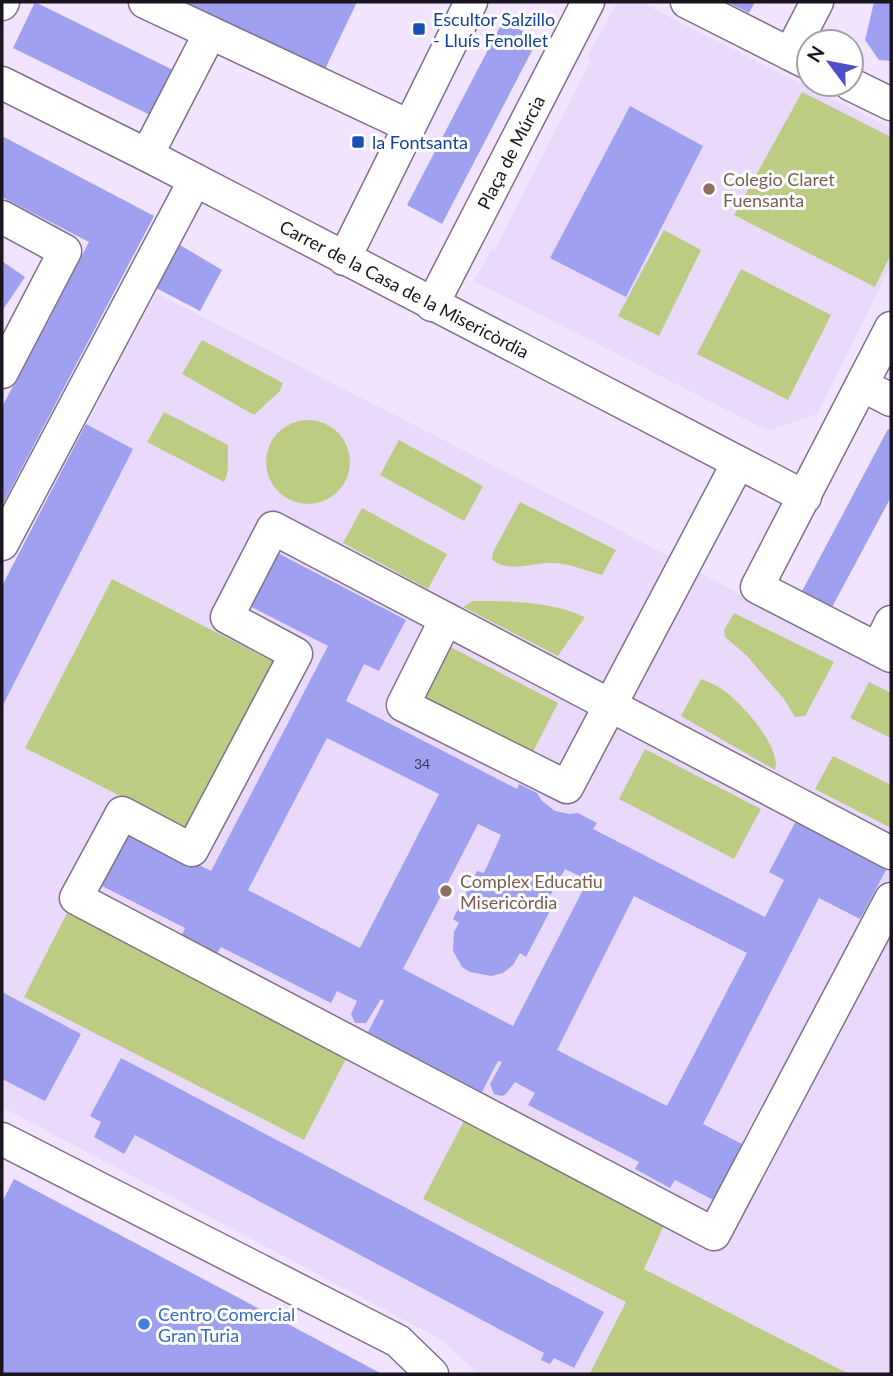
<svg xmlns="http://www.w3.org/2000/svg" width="893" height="1376" viewBox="0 0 893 1376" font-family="Lato,sans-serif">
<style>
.built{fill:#ebd9fb}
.green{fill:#bccd83}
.building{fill:#9fa1f0;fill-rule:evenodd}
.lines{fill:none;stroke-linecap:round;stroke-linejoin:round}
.minor-casing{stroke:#7e7189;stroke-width:35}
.minor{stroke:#fff;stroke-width:32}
.transit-dot{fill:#1a4fb4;stroke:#fff;stroke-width:2.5}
.education-dot{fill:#8d6e63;stroke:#fff;stroke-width:2.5}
.shop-dot{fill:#3f7fe0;stroke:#fff;stroke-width:2.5}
.labels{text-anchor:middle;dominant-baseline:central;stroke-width:6;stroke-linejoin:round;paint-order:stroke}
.number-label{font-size:14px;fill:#3b3852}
.transit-label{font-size:18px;fill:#164399;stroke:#fff;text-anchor:start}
.street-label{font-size:18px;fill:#1a151e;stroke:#fff}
.education-label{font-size:18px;fill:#785e54;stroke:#fff;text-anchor:start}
.shop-label{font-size:18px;fill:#366cbe;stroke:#fff;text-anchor:start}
</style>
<rect width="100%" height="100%" fill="#f2e4fe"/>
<!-- built -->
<g class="built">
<path d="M617,2h23l251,127v136l-74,149 -49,17 -294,-150 17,-32 4,1 96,-190 -4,-2z"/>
<path d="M156,293l446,228 289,153v700h-413l-36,-34 -440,-233v-521z"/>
</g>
<!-- green -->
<g class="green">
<path d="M802,92l89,45v117l-16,33 -141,-72z"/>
<path d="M664,230l37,20 -42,86 -41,-20z"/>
<path d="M741,269l90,46 -43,85 -91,-46z"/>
<path d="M202,340l81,43 -3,8 -26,24 -72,-41z"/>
<path d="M164,412l64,33c-1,11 2,28 -4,37l-77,-40z"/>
<circle cx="308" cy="462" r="42"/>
<path d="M399,440l84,46 -19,35 -84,-46z"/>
<path d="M520,502l96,48 -14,25c-15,-4 -34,-12 -50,-12 -17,-1 -46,11 -60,-4l1,-7z"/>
<path d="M362,508l85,46 -19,35 -85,-46z"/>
<path d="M112,579l166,85 -88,167 -165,-83z"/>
<path d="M473,601c40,0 76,0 112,16l-27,39 -95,-49z"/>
<path d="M734,613l100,49 -29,54 -10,1 -11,-18 -37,-43 -22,-19 -1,-7z"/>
<path d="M443,643l115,60 -26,51 -115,-60z"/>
<path d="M701,679c9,3 17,7 25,13 17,13 56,56 49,78l-94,-54z"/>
<path d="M869,682l22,11v45l-41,-20z"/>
<path d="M645,749l116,60 -27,50 -115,-60z"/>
<path d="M833,756l58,29v43l-76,-39z"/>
<path d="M67,913l280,144 -43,83 -280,-143z"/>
<path d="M465,1119l200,104 -21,46 205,105 -259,-1 36,-71 -203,-103z"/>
</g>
<!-- building -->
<g class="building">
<path d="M35,2l138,68 -23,45 -137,-67z"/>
<path d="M185,2h172l-32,67z"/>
<path d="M727,2h28l-6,11z"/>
<path d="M874,2h17v59l-12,-1 -14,-20z"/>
<path d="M503,21l35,18 -96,185 -35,-19z"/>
<path d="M630,106l73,40 -77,151 -76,-39z"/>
<path d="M2,136l152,80 -150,286 -2,-1v-94l87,-165 -87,-45z"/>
<path d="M180,245l42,25 -22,41 -44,-23z"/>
<path d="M2,261l23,16 -23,34z"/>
<path d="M86,424l47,25 -131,258v-121z"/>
<path d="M888,429l3,2v66l-61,114 -30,-16z"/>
<path d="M270,549l136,71 -27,51 -15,-7 -18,37 171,88 2,-5 18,9 5,8 13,10 15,3 8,-1 19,10 -4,6 172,88 19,-37 -15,-8 27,-51 91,47 -27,51 -41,-21 -116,226 41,21 -29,56 -40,-21 -5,8 -35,-19 4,-7 -111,-57 7,-12 -20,-11 -9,12 -4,2 -8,-2 -4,-10 12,-22 -4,-1 -16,31 -114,-60 16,-31 -3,-2 -15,24h-11l-4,-9 6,-13 -20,-10 -6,12 -110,-56 -4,6 -35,-18 3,-7 -87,-44 28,-56 85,43 117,-225 -86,-44zM327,738l112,56 -79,154 -112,-58zM478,824l23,11 -17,38 -7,-2 -24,48 6,4 -5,9 -1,19 9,16 8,5 21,4 12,-3 10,-8 7,-12 6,4 25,-48 -6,-4 20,-36 23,11 -75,146 -110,-57zM634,896l113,57 -80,153 -110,-56z"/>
<path d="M2,992l79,42 -36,67 -43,-22z"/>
<path d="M121,1058l483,254 -30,56 -20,-10 -4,6 -9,-4 3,-7 -409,-218 -11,19 -30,-17 7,-15 -11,-6z"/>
<path d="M14,1179l178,94 190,101h-380v-172z"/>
</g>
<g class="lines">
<!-- minor casing -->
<g class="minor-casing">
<g id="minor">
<path d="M145,2l264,124"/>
<path d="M687,2l103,52"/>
<path d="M2,4l1,-2"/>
<path d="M808,63l-18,-9 27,-52"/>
<path id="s1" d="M2,83l145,72 658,342"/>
<path d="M850,84l41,20"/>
<path d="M147,155l63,-122"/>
<path d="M2,217l63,34 -63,121"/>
<path d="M344,259l127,-257"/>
<path id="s2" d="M432,305l156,-303"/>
<path d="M891,328l-134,259 134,69"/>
<path d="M862,385l29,15"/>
<path d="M2,544l193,-364"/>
<path d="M446,619l-43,86 164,82 171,-324"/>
<path d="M878,649l13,-27"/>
<path d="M891,853l-618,-325 -46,89 69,37 -104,196 -70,-37 -46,85 638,336 177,-335"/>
<path d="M2,1139l396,202 34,33"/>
</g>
</g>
<!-- minor -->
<use href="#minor" class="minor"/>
</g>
<!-- markers -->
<g class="transit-dot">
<rect x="412" y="22" width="14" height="14" rx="3.5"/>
<rect x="351" y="135" width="14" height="14" rx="3.5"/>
</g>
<g class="education-dot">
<circle cx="709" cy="189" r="7"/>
<circle cx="446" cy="891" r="7"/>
</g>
<circle class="shop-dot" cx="144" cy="1324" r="7"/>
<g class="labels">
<!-- number labels -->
<g class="number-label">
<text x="422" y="763">34</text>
</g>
<!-- transit labels -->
<g class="transit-label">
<text x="433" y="19">Escultor Salzillo<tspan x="433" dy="21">- Lluís Fenollet</tspan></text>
<text x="372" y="142">la Fontsanta</text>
</g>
<!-- street labels -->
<g class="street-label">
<text stroke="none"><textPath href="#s2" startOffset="172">Plaça de Múrcia</textPath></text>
<text stroke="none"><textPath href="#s1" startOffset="452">Carrer de la Casa de la Misericòrdia</textPath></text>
</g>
<!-- education labels -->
<g class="education-label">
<text x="723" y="179">Colegio Claret<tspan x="723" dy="21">Fuensanta</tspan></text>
<text x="460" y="881">Complex Educatiu<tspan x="460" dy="21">Misericòrdia</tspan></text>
</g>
<!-- shop labels -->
<g class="shop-label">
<text x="158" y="1314">Centro Comercial<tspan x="158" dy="21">Gran Turia</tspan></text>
</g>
</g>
<!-- border -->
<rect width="893" height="1376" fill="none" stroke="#1a151e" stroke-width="7"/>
<!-- north arrow -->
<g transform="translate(830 63) rotate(302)"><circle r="33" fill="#ffffff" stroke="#a3a1a5" stroke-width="2"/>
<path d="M0-5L12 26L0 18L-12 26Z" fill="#4e4ec5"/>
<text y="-10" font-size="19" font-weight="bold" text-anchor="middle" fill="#1a151e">N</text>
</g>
</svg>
